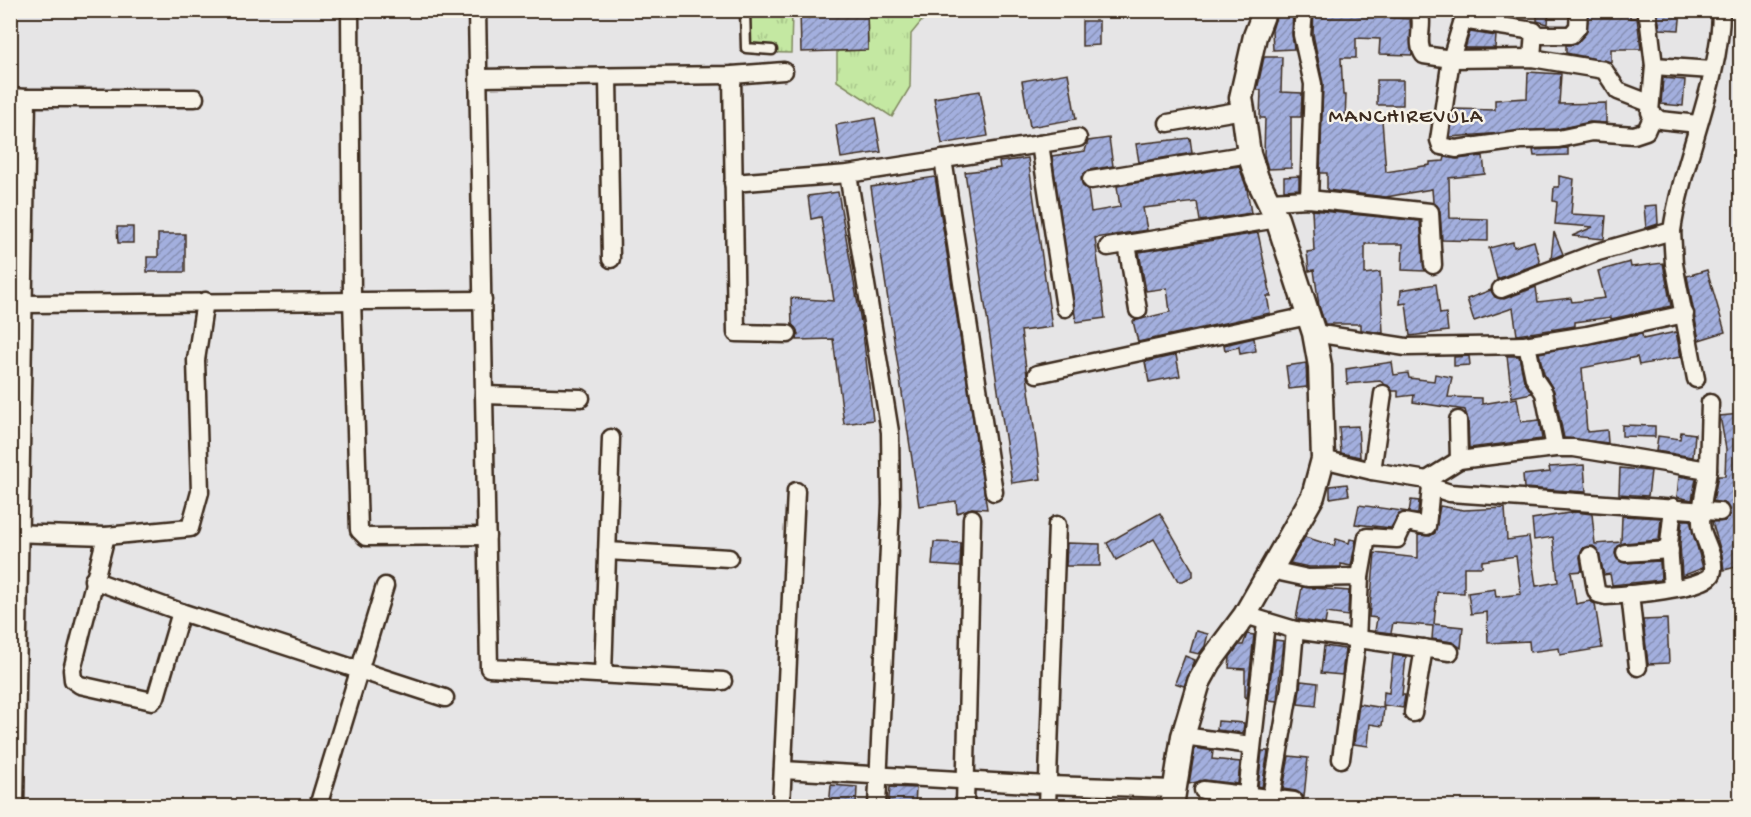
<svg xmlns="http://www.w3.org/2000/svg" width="1751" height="817" viewBox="0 0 1751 817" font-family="'Gochi Hand',sans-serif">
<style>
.grass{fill:url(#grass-tufts);stroke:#808960;stroke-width:1.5}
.building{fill:url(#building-hatch);stroke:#3b2a1e;stroke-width:1.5}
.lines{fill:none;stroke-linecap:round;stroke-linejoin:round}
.lane-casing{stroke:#3b2a1e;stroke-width:13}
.street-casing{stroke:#3b2a1e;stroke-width:21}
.secondary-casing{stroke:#3b2a1e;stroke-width:27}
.lane{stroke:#f7f3e8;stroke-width:8}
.street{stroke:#f7f3e8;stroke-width:16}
.secondary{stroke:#f7f3e8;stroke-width:22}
.labels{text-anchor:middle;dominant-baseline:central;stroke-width:5;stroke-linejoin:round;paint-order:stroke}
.quarter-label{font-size:21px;letter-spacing:1.5px;fill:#3b2a1e;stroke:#f7f3e8}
</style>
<defs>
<pattern id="grass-tufts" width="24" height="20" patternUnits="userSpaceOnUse" patternTransform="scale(1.5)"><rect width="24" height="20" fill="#c4e8a2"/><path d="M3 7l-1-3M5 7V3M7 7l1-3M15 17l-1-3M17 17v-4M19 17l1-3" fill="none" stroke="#a9c78b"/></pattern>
<pattern id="building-hatch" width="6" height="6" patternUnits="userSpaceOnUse" patternTransform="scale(1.5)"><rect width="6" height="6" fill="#a3afde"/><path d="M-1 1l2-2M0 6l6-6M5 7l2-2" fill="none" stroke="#868fb3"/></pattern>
</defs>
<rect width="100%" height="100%" fill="#e6e5e6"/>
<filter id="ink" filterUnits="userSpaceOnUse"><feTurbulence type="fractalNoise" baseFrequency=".0167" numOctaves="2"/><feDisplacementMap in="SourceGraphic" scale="12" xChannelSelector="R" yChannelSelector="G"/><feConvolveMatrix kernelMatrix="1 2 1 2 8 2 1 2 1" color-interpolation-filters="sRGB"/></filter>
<g filter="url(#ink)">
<!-- grass -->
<g class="grass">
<path d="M743,11h49l-1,42 -49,-1z"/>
<path d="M867,11h63l-19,23 -1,53 -18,30 -55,-36v-30l31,-1z"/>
</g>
<!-- building -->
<g class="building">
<path d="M800,10h67l1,40 -67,2z"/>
<path d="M1278,10h15l-1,24 2,15 -21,1 -1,-20z"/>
<path d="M1314,10h42l1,5 53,4 2,36 -33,-1 1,-15 -24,-1v20h-15l2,37h3l-1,26 37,-1 4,52 44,-7v-3l14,-1 1,-4 12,2 26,-3 2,18 -36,4 1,40 38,1v22l-46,-1 -2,-29 -7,-9 -1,-13 -46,8 -59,-7v-17h-7l3,-89 -10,-50z"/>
<path d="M1537,10h12l-1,14 -11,-3z"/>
<path d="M1589,10l41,4v4h7l4,31h-30v13l-45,-9v-8l10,-1 10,-11z"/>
<path d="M1657,10h24l-2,20 -19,-1z"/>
<path d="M1082,21h17v24l-17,1z"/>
<path d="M1470,32l26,4 -1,12h-30z"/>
<path d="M1264,57h18l-1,35 21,1 -1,24h-10v51l-23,1 -4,-14 1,-37h-5l1,-28h-4z"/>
<path d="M1528,72l33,2 -2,30 47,-1v20l-16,-1 -33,7 -107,8 4,-28 41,1v-10l32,-2z"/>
<path d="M1068,73l8,46 -46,8 -8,-46z"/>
<path d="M1663,78l22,2 -2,26 -22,-2z"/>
<rect x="1377" y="80" width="26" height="25"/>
<path d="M980,91l8,45 -46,8 -8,-46z"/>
<path d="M875,118l6,34 -40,6 -5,-33z"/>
<path d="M1109,138l4,28 -24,4 -8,7 2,9 5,4 3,22 29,-5 -3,-21 122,-20 8,23 4,24 -51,8 -3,-19 -54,6 4,22 -52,8 10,80 -29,4 -24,-166 33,-5 3,-10z"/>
<path d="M1190,138l2,15 -53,9 -3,-18z"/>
<path d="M1568,148v7l-34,1 -1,-6z"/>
<path d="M1028,158l24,169 -31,4 20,148 -29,4 -47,-311 35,-4 -1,-6z"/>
<path d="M1299,176v13l-15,1v-13z"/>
<path d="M1559,176l15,3 -3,35 35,2 -2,23 -32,-3 21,-9 -38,-3 2,-22 -4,-1 1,-14h5z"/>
<path d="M935,177l52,332 -15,-1 -15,5 -1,-12 -37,5 -48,-319z"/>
<path d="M838,192l25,141 10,87 -29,4 -11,-85 -36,1 1,-6 -6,-10 -1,-26 43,3 -13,-84 -10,2 -3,-23z"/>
<path d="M1657,205l1,19 -12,4 -2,-22z"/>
<path d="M1312,210l108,11 5,50 -23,-1 1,-26h-38v30l15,-2 3,61 -22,-3v-6h-36l-6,-18 -5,-36 -5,1 -2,-19 7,-1z"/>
<path d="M117,227h16v16h-15z"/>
<path d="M1554,232l9,22 -12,5z"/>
<path d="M1258,233l13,63h-4l3,17 -132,29 -5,-21 37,-9 -3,-24 -21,3 -7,-39z"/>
<path d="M158,234h27v38h-38v-15h11z"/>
<path d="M1534,241l6,22 -43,16 -8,-31 24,-6 1,5z"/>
<path d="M1630,262l1,5 32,-4 8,43 -60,13v-2l-36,5v4l-58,9 -4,-27 -39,13 -7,-22 24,-9 4,7 9,2 32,-12 2,15 33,-4 1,4 33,-4 -7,-27z"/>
<path d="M1707,270l18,62 -26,8 -12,-64z"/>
<path d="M1436,284l4,30 6,-1 2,18 -38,5 -4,-33 -6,1 1,-14z"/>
<path d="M1676,332l5,25 -42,8 -2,-8 -55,11 5,64 20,-2 1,13 -44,-5 -10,-47 -10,-17 -5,-21 103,-19 1,5z"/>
<path d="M1254,338l2,13 -16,3 -1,-7 -14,3 -1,-5z"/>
<path d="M1176,355l4,21 -31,6 -4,-20z"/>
<path d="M1469,356l1,9 -16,1v-9z"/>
<path d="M1507,356h12l5,25 8,12 -20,4z"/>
<path d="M1392,362l2,13 14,-2 1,5 25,3 1,-7 17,3 -4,20 34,1v6l35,-6 4,24 18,-2 3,19 -73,9 -1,-28 -3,-10 -52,-8 1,-7 -16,2v-6h-5l-13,-10 -33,3 -1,-15z"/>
<path d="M1306,363l1,24 -18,2 -3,-23z"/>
<path d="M1740,414l-6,108 6,-2v46l-16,4 -2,-15 -10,-33 13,-1 5,-8 -4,-9 -13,-3 5,-25h7l1,-27 -6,-33z"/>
<path d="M1622,425l33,1v11l-33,-1z"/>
<path d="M1358,426l2,31 -19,-4 -2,-26z"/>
<path d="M1681,432l14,2 -2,23 -37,-6 2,-15 22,3z"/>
<path d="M1584,465l2,27 -62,-4 -1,-13 27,-3 -1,-5z"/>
<path d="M1620,468l31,3 -3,25 -29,-2z"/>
<path d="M1679,476l17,3 -4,21 -15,-3z"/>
<path d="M1347,484l2,11 -19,3v-12z"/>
<path d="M1411,500l8,1 -1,13h-19l-8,14 -36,-4 4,-19 50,7z"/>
<path d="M1440,506l24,4 41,-2 2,32 22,-3 7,49 22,-4 -5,-45 -19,3 -2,-21 43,-7 17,2 3,30 26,-2 1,-26 39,2 -2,22 -35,3 -5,2 -4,8 2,6 8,4 35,-2 1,19 -49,5 -2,-11 -6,1 -6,-25 -5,-4 -10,2 -3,9 2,14 -11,1 5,32 14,-3 5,3 7,44 -42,7 -1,-7 -29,4 -1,-11 -41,2 -1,-31 -16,2 -3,-21 27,-4 1,8 25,-3 -5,-38 -34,5v6h-18v26l-27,-1 -3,32 29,3 -2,21 -9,-6 -20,-3 1,-13 -40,-3 -2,10 -16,-2 2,-13 -8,-1 6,-64 43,5v-23l12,1 5,-3z"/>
<path d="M1160,513l33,58v5l-10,5h-5l-24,-42 -38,21 -9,-17z"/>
<path d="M1682,520h8l13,48 -21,8 -2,-32z"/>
<path d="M1305,537l29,9 2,-7 13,4 1,-4 6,1 -5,26 -10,-2v3h-32l-19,-4z"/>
<path d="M934,542l27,1 -1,24 -28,-2z"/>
<path d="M1067,543l33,1v22h-34z"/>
<path d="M1302,587l47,4 -1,25 -21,-3 -2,11 -29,-5z"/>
<path d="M1667,619l2,44 -21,1 -5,-44z"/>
<path d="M1196,631l12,3 -3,12 -6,8 -9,-2z"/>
<path d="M1247,634l7,1 -7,63 -2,-1v-28l-16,-1 1,-11 9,-12h4z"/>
<path d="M1275,640l8,1 -6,60 -9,-1z"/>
<path d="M1324,646l21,3 -3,26 -21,-2z"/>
<path d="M1393,655l13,2 -4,38h3l-2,13 -20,-3 1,-13 5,1z"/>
<path d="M1185,656l10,4 -11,26 -9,-3z"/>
<path d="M1301,681l17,2 -2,23 -18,-2z"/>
<path d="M1359,704l25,4 -2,18 -12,-2 -2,22 -14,-2z"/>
<path d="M1218,721l26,2 -1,10 -26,-3z"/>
<path d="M1195,748l18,3 -1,8 28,3 -2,22 -34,-4 -15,4z"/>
<path d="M1262,751h6l-6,36 -4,-1z"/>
<path d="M1289,756l19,2 -4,39 -8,-6 -13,-2z"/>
<path d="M831,785l26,2 -1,20h-27z"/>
<path d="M890,787l26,1 -1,19h-27z"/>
</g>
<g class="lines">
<!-- lane casing -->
<g class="lane-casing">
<path id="lane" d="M745,10l1,38 26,2"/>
</g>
<!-- street casing -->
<g class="street-casing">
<g id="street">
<path d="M350,10l2,289 7,231 7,7 121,-1"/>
<path d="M477,10l12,658 234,13"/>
<path d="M1304,10l-2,25 11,49 -4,115"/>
<path d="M1418,10c8,14 -4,32 6,45l27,4 81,-1 72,12 14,21 31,12"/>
<path d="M1644,10l4,6 6,50 -4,46 10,8 38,4"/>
<path d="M1533,35h38l7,-8 1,-17"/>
<path d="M1532,58l2,-27 -66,-10 -6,2 -11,36 -12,81 2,6 15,3 64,-9 38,-1 34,-7 42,3 12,-4 7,-16"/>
<path d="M1654,66l58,4"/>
<path d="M732,75l4,258 52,1"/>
<path d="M608,77l3,182"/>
<path d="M479,78l253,-3 52,-4"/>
<path d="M10,97l17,1 -12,708"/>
<path d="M27,98h168"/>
<path d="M1168,123l75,-13"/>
<path d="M1040,144l25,164"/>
<path d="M943,159l51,333"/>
<path d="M848,174l42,258 1,72 -14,302"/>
<path d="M1091,180l158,-26"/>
<path d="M733,183l115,-9 230,-36"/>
<path d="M1269,201l40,-2 121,13 3,53"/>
<path d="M1672,231l2,33 22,115"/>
<path d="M1127,244l11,66"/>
<path d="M1108,247l169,-28"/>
<path d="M1501,289l97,-37 74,-21c10,-72 49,-150 49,-221"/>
<path d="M24,304l459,-4"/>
<path d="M1314,333l92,14 121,-2 7,33 10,15 11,55"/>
<path d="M1518,346l69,-11 98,-21"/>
<path d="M1037,374l271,-58"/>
<path d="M484,395l97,3"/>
<path d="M1458,420l1,40"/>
<path d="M1323,459l49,12 55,9 4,7 19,6 270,19"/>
<path d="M1708,470l2,-67"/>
<path d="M1372,471l11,-77"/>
<path d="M1427,480l32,-20 96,-12h19l134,22c-2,18 -10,43 -6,60 3,12 15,31 10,44 -6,15 -88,21 -106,22l-8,-2 -2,-4 -6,-34"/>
<path d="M10,533l96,3 84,-8 10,-36 -4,-132 9,-59"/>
<path d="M106,536l-34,134 1,10 7,5 72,16 4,-4 25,-85"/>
<path d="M607,551l122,7"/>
<path d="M1625,553l45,-3"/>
<path d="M1271,570l37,8 52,-1 -3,63 -16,119"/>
<path d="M1360,577l7,-40 30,2 8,-17 22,4 4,-39"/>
<path d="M93,580l88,32 264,86"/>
<path d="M1672,588l-3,-44 4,-37"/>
<path d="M1630,594l8,73"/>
<path d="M1245,615l50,15 155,22"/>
<path d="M603,674l8,-236"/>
<path d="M1413,713l11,-65"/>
<path d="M1183,736l68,9"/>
<path d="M783,770l265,15 126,4"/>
<path d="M1203,790l91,11"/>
<path d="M1247,794l19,-171"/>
<path d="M1271,797l19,-110 5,-57"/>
<path d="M318,806l67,-220"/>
<path d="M781,806l15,-315"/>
<path d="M965,806l7,-288"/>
<path d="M1047,806l10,-281"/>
</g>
</g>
<!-- secondary casing -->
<g class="secondary-casing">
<path id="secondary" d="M1172,806l11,-70 16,-54 11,-20 35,-47 68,-119 10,-37 -3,-93 -6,-33 -37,-114 -20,-41 -8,-24 -6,-44 -2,-12 14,-62 10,-26"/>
</g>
<!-- lane -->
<use href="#lane" class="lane"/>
<!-- street -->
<use href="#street" class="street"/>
<!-- secondary -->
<use href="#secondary" class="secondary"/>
</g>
</g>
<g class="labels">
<!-- quarter labels -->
<g class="quarter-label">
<text x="1406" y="118">MANCHIREVULA</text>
</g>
</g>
<!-- margin -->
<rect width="1751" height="817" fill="none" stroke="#f7f3e8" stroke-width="36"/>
<rect x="18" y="18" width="1715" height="781" fill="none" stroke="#3b2a1e" stroke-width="2" filter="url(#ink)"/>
</svg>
